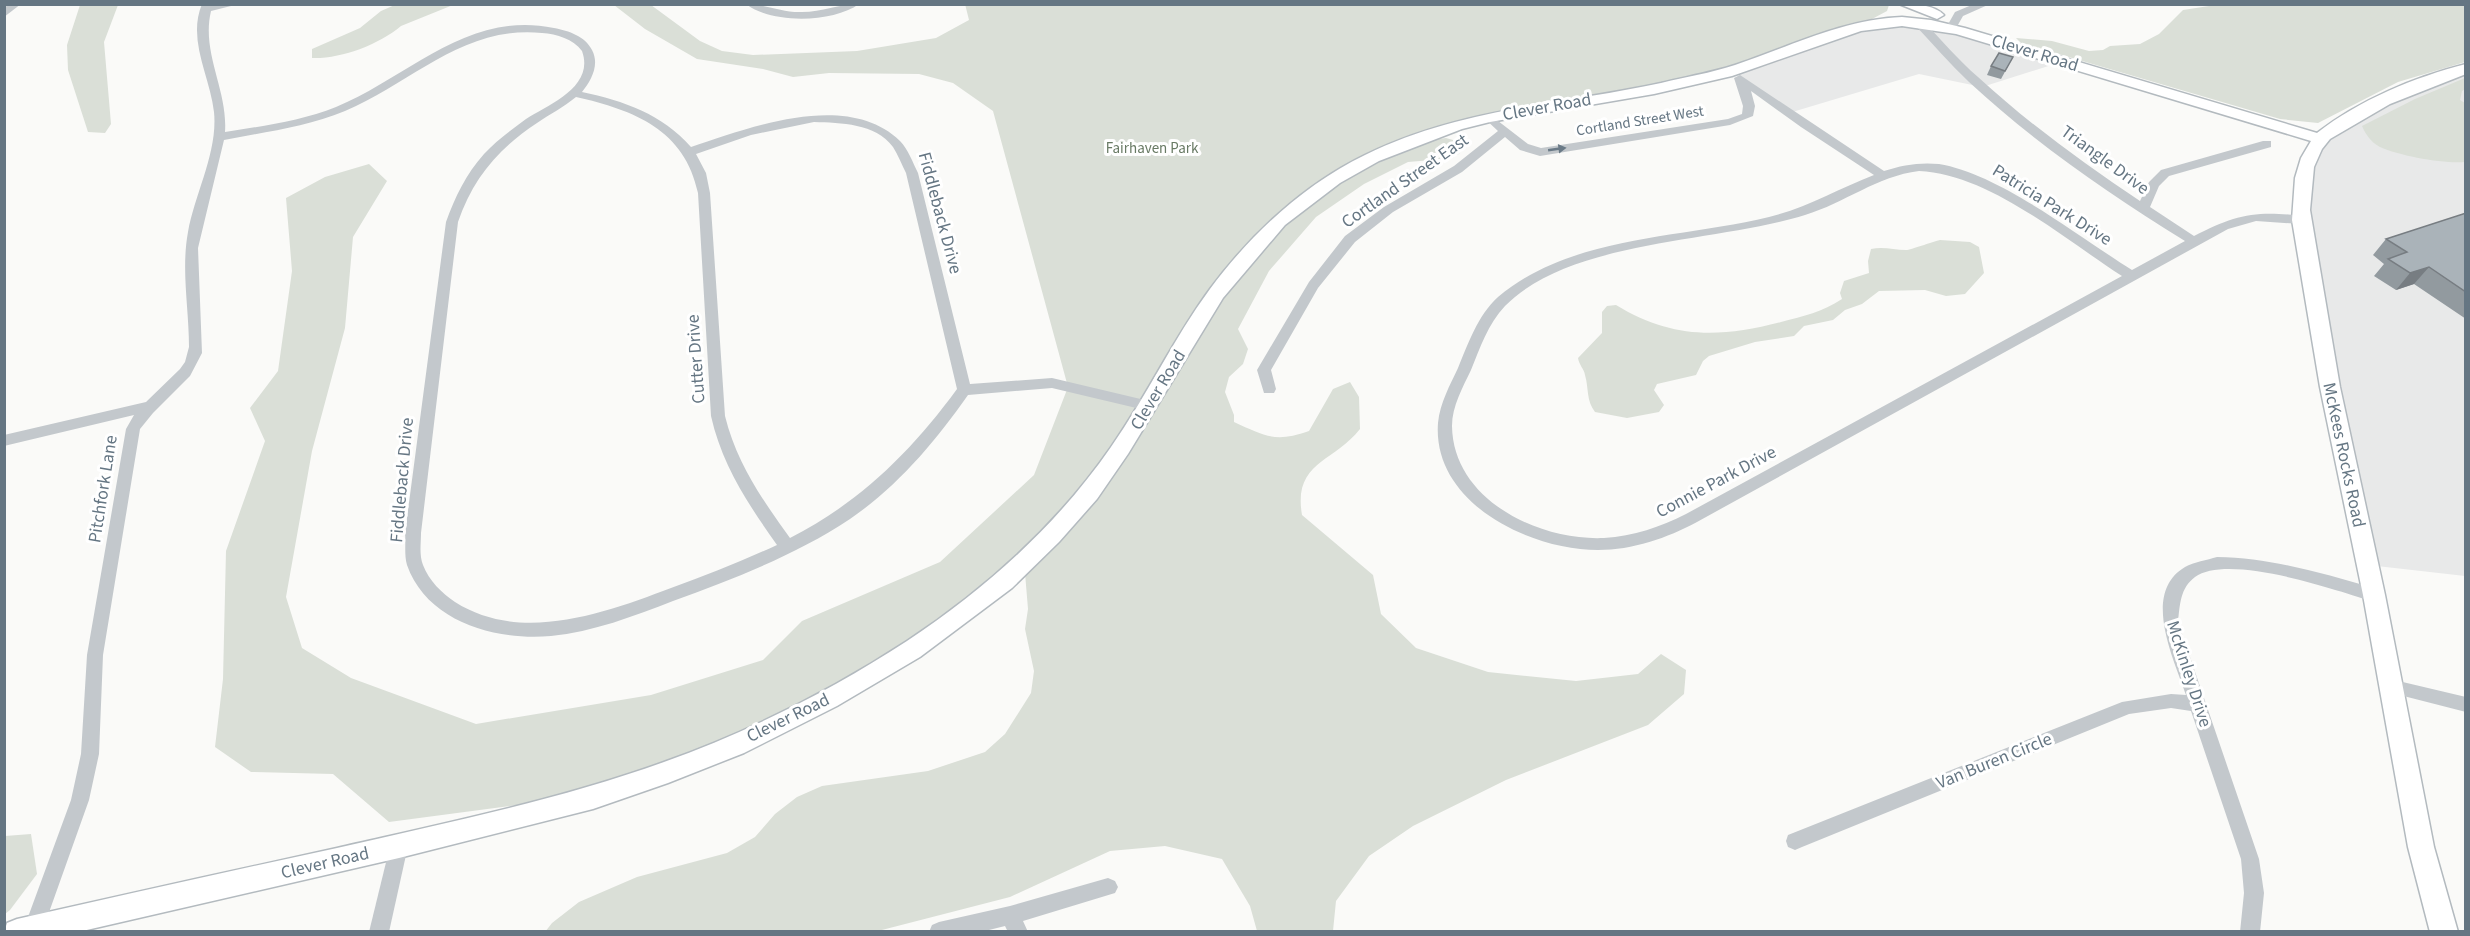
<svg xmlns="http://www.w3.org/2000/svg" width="2470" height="936" viewBox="0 0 2470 936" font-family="'Source Sans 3',sans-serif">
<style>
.built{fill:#e8e9e9}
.green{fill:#dadfd7}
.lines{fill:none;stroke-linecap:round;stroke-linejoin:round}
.secondary-casing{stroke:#b3babf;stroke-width:3}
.street{fill:#c3c8cc;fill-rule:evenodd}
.secondary{fill:#fff;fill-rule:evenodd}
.wall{fill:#929a9f}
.shaded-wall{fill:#777d82}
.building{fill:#aab3b9;stroke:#777d82;stroke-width:1.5}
.oneway{fill:#6a7a87}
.labels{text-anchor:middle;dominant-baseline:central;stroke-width:6;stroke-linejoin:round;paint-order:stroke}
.far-street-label{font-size:15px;fill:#657683;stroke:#fff}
.far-park-label{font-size:15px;fill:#687a64;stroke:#fff}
.street-label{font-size:18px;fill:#657683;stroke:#fff}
</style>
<rect width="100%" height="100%" fill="#fafaf8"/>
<!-- built -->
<g class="built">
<path d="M1919,23l145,38 -82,26 -63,-13 -130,39 -57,-42 125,-44z"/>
<path d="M2465,69v507l-97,-11 -67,-345 19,-81 34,-23z"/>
</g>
<!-- green -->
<g class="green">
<path d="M397,4l56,1 -52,21c-23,19 -60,33 -89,32v-9l48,-21 21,-17z"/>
<path d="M965,4l924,1 -2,6 -30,16 -125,44 -276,55 -122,53 -96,88 -89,139 -146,175 -176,117 -234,97 -204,27 -56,-48 -82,-2 -36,-25 8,-68 3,-128 39,-110 -15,-33 28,-37 14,-100 -6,-73 39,-21 44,-13 18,17 -34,56 -8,91 -33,123 -26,146 16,51 49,30 125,46 175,-29 112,-35 39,-39 138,-59 94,-87 34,-88 -75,-276 -40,-28 -34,-9 -90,-1 -36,4 -30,-8 -66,-10 -52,-30 -31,-24h37l49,36 22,10 31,4 104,-4 79,-13 33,-18z"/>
<path d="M2222,4l243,1v57l-67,20 -80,41 -38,-4 -259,-76 -5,-5 36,3 37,10 14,-1 7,-4 30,-2 19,-10 24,-24z"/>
<path d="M80,5h38l-14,37 7,82 -6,9 -17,-1 -20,-62 -1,-25z"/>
<path d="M2465,78v11l-3,2 -2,9 5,3v59c-21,2 -65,-6 -85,-15 -9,-5 -14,-12 -18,-21l53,-27z"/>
<path d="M1446,138l7,2 9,9 -3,5 -15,5 -36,3 -44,22 -48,33 -47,54 -31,58 10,20 -5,15 -14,13 -4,15 9,23v7c31,14 41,21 75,9l24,-42 17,-7 9,15 1,32c-27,34 -67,33 -58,86l71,60 8,39 35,34 72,24 88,9 62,-7 23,-20 25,16 -2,24 -36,31 -142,55 -93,46 -44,30 -33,45 -3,30h-76l-7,-25 -28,-47 -57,-13 -55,5 -100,46 -132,34 -333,1 7,-9 27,-21 58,-25 90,-24 28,-16 20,-23 22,-17 25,-11 106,-15 57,-19 20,-18 26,-41 3,-22 -9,-42 3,-20 -3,-36 196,-280 62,-71 54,-42 79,-38z"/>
<path d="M1940,240l30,2 9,5 5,26 -19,21 -19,2 -21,-6 -46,1 -17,13 -17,6 -12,10 -29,6 -10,10 -39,6 -46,14 -6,5 -7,14 -39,9 -3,6 10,15 -5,7 -32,6 -32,-6c-9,-12 -6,-23 -10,-37 -1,-6 -6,-10 -7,-17l24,-25v-21l5,-6 9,-1c56,34 103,33 165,17 23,-6 41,-10 61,-23l-2,-6 4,-12 25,-8 -1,-12 3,-12c12,-3 23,1 35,1 5,0 25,-8 34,-10z"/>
<path d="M31,834l6,40 -27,36 -5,4v-78z"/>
</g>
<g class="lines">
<!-- secondary casing -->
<g class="secondary-casing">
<g id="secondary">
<path d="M1899,4c15,0 34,0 45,11l-7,4z"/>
<path d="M1902,17l29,3 34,8 352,105c42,-33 98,-56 149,-69v10l-76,30 -60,35 -8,10 -8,18 -4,43 30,177 45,208 49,252 24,85h-28l-22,-85 -45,-252 -43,-208 -28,-167 3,-42 6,-20 10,-17 -355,-107 -54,-8 -41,5 -129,45 -78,18 -164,28 -28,7 -83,32 -39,22 -55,42 -62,73 -95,156 -31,45 -38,43 -47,46 -92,69 -83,49 -93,47 -76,30 -75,26 -194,49 -321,74h-74l3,-9 10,-4c107,-24 213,-48 320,-71 109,-25 221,-48 327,-86 84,-30 168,-72 243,-121 80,-53 150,-116 204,-194 36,-51 62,-108 99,-158 40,-54 93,-104 155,-134 96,-47 194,-50 296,-72 24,-6 50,-10 74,-18 54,-18 109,-46 167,-48z"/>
</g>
</g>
<!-- street -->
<g class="street">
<path d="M9,4h12l-17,13v-9z"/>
<path d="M202,4h37l-28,7c-10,42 17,79 14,121 38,-6 76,-11 111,-25 73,-30 131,-97 218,-79 15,3 31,8 38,22 8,15 -1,31 -10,42 42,9 80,22 109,55 59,-20 157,-57 209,-6 8,8 13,22 18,32l52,211 82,-6 97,23 7,5 -7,5 -97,-23 -84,7c-33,47 -70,91 -118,124 -54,36 -117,60 -177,82 -39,15 -80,31 -122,35 -55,5 -124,-14 -144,-71 -3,-10 -1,-22 -2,-32l41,-311c9,-25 20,-48 38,-68 12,-13 27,-24 42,-35 23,-15 69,-32 56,-68 -9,-12 -25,-17 -40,-18 -79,-8 -130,50 -197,78 -39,16 -80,21 -121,29l-26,108 4,105 -12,23 -37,37 -13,16 -37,226 -4,99 -10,46 -47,132h-16l-2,-4 47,-128 10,-46 6,-99 39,-226 8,-14 -130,31v-11l142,-33 34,-33 5,-7 4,-15c0,-39 -8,-77 -1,-115 7,-39 30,-80 26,-120 -4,-36 -27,-72 -12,-108zM576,97c58,13 109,33 122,96l13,223c11,49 37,88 66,129 -35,16 -70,30 -106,43 -66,25 -150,56 -216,14 -13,-9 -26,-21 -32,-37 -4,-10 -2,-22 -2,-32l37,-311c15,-44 41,-74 79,-99 13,-9 27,-16 39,-26zM814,122c27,1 61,1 79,25 5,8 9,18 13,26l51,216c-46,63 -98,114 -167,149 -28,-39 -53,-74 -65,-122l-15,-223 -4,-20 -10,-19 55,-19z"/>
<path d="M746,4c19,0 37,9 56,8 20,0 37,-8 57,-8 -26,19 -88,20 -113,0z"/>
<path d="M1974,4h16l-27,12 -8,14h-8l-1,-2 9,-16z"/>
<path d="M1919,20l4,1c18,18 35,39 55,56 50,46 105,86 162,124l9,-19 12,-12 102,-29h8v6l-102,29 -10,10 -9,21 44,29c40,-21 62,-26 107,-20l6,4 -6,4 -45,-3 -28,8 -531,293c-30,16 -64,28 -99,28 -68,0 -166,-47 -160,-127 2,-20 12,-38 20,-55 10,-24 20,-53 40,-71 74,-62 181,-58 271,-80 37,-9 69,-28 105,-42l-73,-48 -50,-36 4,15 -2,10 -23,9 -190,31 -20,-6 -15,-13 -43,35 -69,40 -38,30 -37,46 -47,82 5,19 -2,4h-10l-7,-23 52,-88 36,-46 39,-29 70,-41 44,-35 -15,-14 6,-3 39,30 13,4 187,-29 14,-5 1,-8 -9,-28 6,-3 144,96c18,-6 36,-9 55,-7 61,10 140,73 193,106l53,-29c-76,-47 -150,-98 -216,-159 -19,-18 -36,-38 -54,-57v-4zM1919,171c70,3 145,68 203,105l-436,238c-26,13 -52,22 -82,24 -65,3 -151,-38 -152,-112 0,-20 11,-39 19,-56 9,-22 17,-46 34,-64 66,-67 212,-63 300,-91 40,-12 72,-39 114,-44z"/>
<path d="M2217,557c55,1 105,16 157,31l6,2 2,5 -2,5 -6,2c-38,-12 -145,-49 -179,-25 -15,11 -15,28 -17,45l81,237 5,34 -4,39h-20l4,-39 -3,-34 -50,-148 -20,-3 -42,6 -327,133 -7,3 -7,-3 -2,-6 2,-6 334,-133 49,-8 15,1c-12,-36 -45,-102 -1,-128 9,-5 22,-7 32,-10z"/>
<path d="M2390,679l76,18v15l-82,-21 -3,-5 3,-5z"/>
<path d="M399,837l7,3 2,6 -19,86h-20l21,-86 2,-6z"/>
<path d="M1108,878l7,3 3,6 -3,6 -92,28 5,11h-20l-3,-6 -24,6h-52l3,-7 7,-3 71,-16z"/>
</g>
<!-- secondary -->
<use href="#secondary" class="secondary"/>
</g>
<!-- wall -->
<g class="wall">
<path d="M2013,57l-12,22 -14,-4 4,-9z"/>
<path d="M2466,213v106l-52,-35 -18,6 -22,-14 10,-12 -11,-9 13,-16z"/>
</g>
<!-- shaded-wall -->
<path class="shaded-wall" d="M2429,267l-15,17 -18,6 14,-17z"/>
<!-- building -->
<g class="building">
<path d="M1999,53l14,4 -8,14 -14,-5z"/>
<path d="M2466,213v79l-37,-25 -19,6 -22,-14 19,-7 -21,-13z"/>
</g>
<!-- one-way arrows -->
<defs><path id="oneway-solid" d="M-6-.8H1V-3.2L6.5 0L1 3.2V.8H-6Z" transform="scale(1.5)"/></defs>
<use class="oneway" href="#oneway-solid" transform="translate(1557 149) rotate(-8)"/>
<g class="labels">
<!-- far-street labels -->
<g class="far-street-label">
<text transform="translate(1640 121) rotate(-9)">Cortland Street West</text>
</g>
<!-- far-park labels -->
<g class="far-park-label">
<text x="1152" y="148">Fairhaven Park</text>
</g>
<!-- street labels -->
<g class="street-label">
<text transform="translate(2035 53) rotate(17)">Clever Road</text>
<text transform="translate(1547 107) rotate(-10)">Clever Road</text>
<text transform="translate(2105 160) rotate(36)">Triangle Drive</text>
<text transform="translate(1405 181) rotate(-35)">Cortland Street East</text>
<text transform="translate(2052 205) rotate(32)">Patricia Park Drive</text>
<text transform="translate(940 213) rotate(75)">Fiddleback Drive</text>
<text transform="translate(696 359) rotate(-94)">Cutter Drive</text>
<text transform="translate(1158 390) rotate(-59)">Clever Road</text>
<text transform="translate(2344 455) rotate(78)">McKees Rocks Road</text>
<text transform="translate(402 480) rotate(-85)">Fiddleback Drive</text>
<text transform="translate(1716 482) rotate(-28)">Connie Park Drive</text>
<text transform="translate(103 489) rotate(-81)">Pitchfork Lane</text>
<text transform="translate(2189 674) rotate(72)">McKinley Drive</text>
<text transform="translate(788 718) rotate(-26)">Clever Road</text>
<text transform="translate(1994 761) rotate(-22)">Van Buren Circle</text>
<text transform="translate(325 863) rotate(-13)">Clever Road</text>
</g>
</g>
<!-- border -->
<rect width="2470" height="936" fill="none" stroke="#657683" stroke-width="12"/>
</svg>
